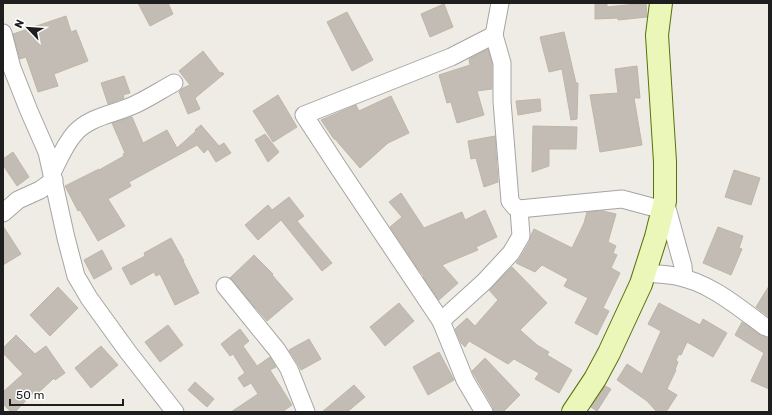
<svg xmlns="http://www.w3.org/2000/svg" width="772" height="415" viewBox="0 0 772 415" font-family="Rubik,sans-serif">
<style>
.building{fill:#c3bcb4;stroke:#c0b5a7}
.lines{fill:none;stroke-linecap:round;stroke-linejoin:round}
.street-casing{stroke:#a5a5a5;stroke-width:19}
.secondary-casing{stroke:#577109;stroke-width:24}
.street{stroke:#fff;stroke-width:17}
.secondary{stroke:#ebf7b9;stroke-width:22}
</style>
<rect width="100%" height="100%" fill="#eeece4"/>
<!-- building -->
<g class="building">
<path d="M138,3h30l5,11 -23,12z"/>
<path d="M595,3h12v4l39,-4 1,14 -29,3v-2l-23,1z"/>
<path d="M444,4l9,23 -23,10 -9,-23z"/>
<path d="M347,12l26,48 -21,11 -25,-49z"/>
<path d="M66,16l5,16 5,-2 12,31 -34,13 4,12 -20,6 -12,-35 -6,2 -7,-25z"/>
<path d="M564,32l12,51h2l-1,36 -6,1 -9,-51 -13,3 -9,-35z"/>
<path d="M488,49l4,15v25l-15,2 7,24 -27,8 -6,-21 -4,1 -8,-28 31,-10 -1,-6z"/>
<path d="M203,51l17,22 2,-1 2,2 -29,24 5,11 -12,5 -9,-22 4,-4 7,-3 -11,-14z"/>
<path d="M637,66l3,32h-6l8,47 -42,7 -10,-57 28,-2 -3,-24z"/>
<path d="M124,76l6,17 -7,2 1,3 -16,6 -7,-21z"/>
<path d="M278,95l19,32 -24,15 -20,-31z"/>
<path d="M391,96l18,37 -21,10 -28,25 -25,-29h-1l-13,-19 35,-15 3,6z"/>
<path d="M540,99l1,12 -23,4 -2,-14z"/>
<path d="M132,117l11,26 24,-13 10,18 19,-17 -1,-1 6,-5 18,21 5,-3 7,10 -15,9 -8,-13 -4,4 -7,-8 -68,37 2,4 -23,13 17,27 -27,15 -18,-31 -2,1 -13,-25 34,-17v1l25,-14 -1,-2 2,-1 -13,-30z"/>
<path d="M533,126l44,1 -1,22h-27v17l-17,6z"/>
<path d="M265,134l14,18 -11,10 -13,-22z"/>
<path d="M495,136l3,46 -14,5 -8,-29 -5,1 -3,-18z"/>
<path d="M13,152l16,25 -12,9 -14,-21v-6z"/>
<path d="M734,170l26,8 -9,27 -26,-8z"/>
<path d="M401,193l23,35 38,-16 3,8 20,-10 12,27 -21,10 2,3 -36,15 16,18 -19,17 -16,-23 1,-1 -6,-7 -28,-42 12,-10 -13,-15z"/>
<path d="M289,197l15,19 -7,5 35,42 -10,8 -41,-51 -23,20 -13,-15 23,-20 4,5z"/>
<path d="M603,211l13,3 -8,28 8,4 -3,7 4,2 -6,13 9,5 -17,35 6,3 -12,24 -22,-12 13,-25 -24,-12 4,-7 -26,-14 -7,7 -19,-9 4,-5 10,-17 1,-6 3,-6 38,19 12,-25 3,-11z"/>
<path d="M3,226l18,28 -18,11z"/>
<path d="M718,227l25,9 -4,12 3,1 -11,26 -28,-12z"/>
<path d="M171,238l13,23h-1l16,32 -24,12 -15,-31 -4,2 -2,-4 -23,13 -9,-17 23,-12 -1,-3z"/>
<path d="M102,250l10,19 -18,10 -10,-19z"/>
<path d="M254,255l19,19 -1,1 21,24 -26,22 -37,-43z"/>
<path d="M512,267l35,36 -27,27 17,15 12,7 -2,3 25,15 -13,23 -24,-14 4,-6 -25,-14 -6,5 -39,-23 -4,6 -4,-4 -6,-14 12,-11 8,8 23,-26 -9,-10z"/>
<path d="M769,286v31l-13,-10z"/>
<path d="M58,287l20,21 -28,28 -20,-21z"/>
<path d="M399,303l15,18 -29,25 -15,-19z"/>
<path d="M659,303l41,22 3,-6 24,14 -14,24 -26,-15 -6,13 -2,-1 -3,6 2,2 -3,8h1l-9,19 10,6 -11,17h-9l-10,-11 -30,-21 10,-16 15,10 19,-43 -13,-7z"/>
<path d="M742,322l16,12 7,3 4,1v51l-18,-8 13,-28 -29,-18z"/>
<path d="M168,325l15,20 -23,17 -15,-20z"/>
<path d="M240,329l9,12 -6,5 14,20 13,-9 6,10 -6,3 22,35 -10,7h-51l27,-18 -7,-11 -7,4 -6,-9 7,-5 -12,-19 -3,2 -9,-12z"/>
<path d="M16,335l19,19 11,-8 19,27 -10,7 -1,-2 -17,16 -3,-2 -19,20h-4l-8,-8v-12l20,-18 -20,-21v-5z"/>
<path d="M309,339l12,20 -20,11 -3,-6 -9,-14z"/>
<path d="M101,346l17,19 -27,23 -16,-20z"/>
<path d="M439,352l15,28 -26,15 -15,-28z"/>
<path d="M485,358l35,37 -17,17h-9l-1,-5 -21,-36z"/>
<path d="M195,382l19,17 -7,8 -19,-17z"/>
<path d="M354,385l11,12 -18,15h-25z"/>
<path d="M605,386l6,3 -14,22 -6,-4z"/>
</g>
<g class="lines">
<!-- street casing -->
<g class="street-casing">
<g id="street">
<path d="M500,3l-6,32 8,28v38l8,100 5,6 4,2 103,-10 41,11"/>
<path d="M3,33l9,35 17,43 18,41 19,86 10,38 13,22 39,54 47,60"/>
<path d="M52,173c7,-14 13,-29 23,-40 15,-17 41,-19 61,-29 13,-6 25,-14 38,-21"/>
<path d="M665,201l18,65 1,12"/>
<path d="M3,213l15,-13 22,-10 14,-10"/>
<path d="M644,273c10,1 21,1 31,3 34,6 62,30 89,50l5,2"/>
<path d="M225,286l52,64 12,19 17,43"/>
<path d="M441,321l44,-40 26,-28 10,-17 -2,-27"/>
<path d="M484,412l-19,-32 -24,-59 -101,-151 -36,-55 147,-58 43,-22"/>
</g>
</g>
<!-- secondary casing -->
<g class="secondary-casing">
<path id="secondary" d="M573,412l22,-33 14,-26 32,-69 15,-47 9,-36v-39l-8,-127 4,-32"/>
</g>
<!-- street -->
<use href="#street" class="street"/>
<!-- secondary -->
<use href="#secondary" class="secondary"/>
</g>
<!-- border -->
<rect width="772" height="415" fill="none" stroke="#1e1e1e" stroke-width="8"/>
<!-- north arrow -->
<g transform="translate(28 28) rotate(295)" stroke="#ffffff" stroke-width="3" paint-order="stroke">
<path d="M0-3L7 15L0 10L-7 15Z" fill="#1e1e1e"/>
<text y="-6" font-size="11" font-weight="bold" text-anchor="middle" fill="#1e1e1e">N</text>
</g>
<!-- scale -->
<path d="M10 399v6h113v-6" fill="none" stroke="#1e1e1e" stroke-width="2"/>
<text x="16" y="399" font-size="12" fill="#1e1e1e" stroke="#ffffff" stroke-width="3" paint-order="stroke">50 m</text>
</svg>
